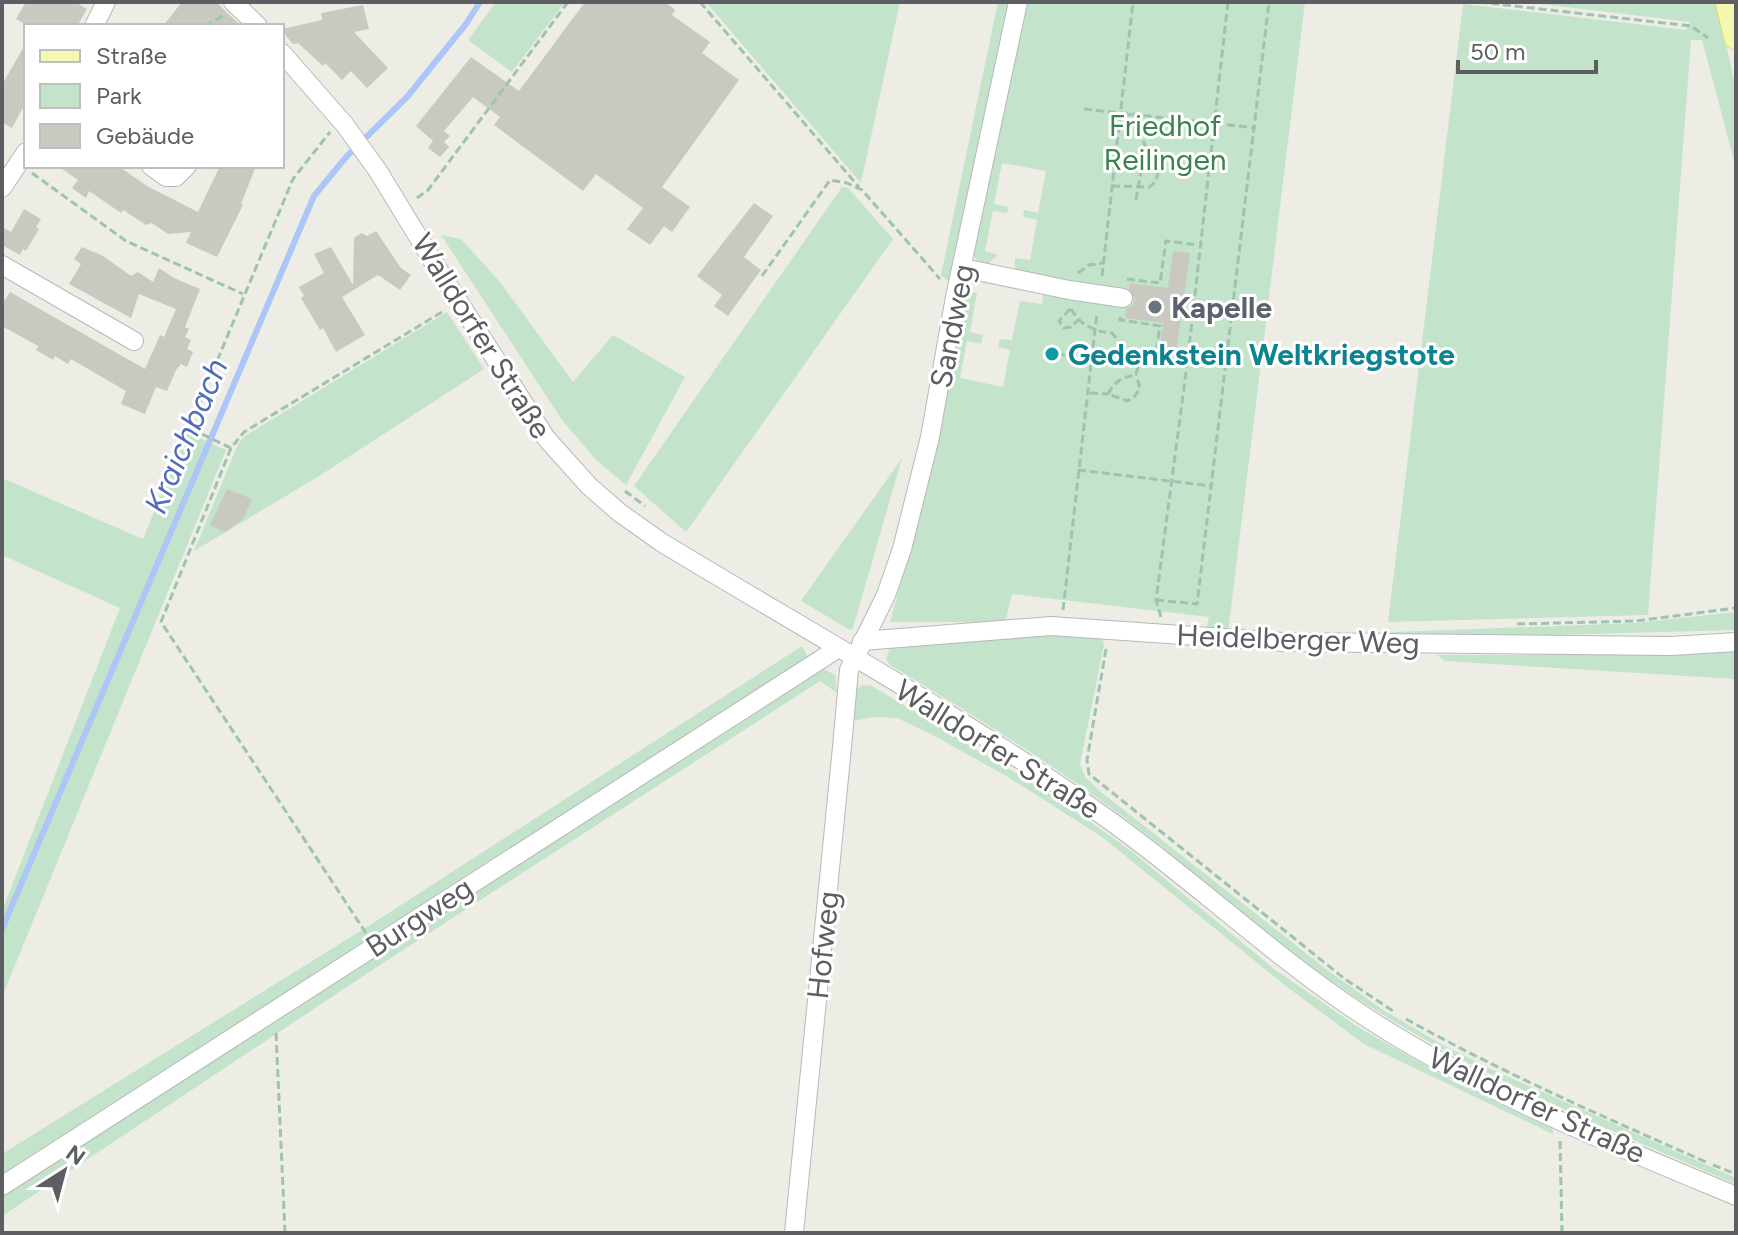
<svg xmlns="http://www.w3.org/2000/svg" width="1738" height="1235" viewBox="0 0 1738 1235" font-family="Figtree,sans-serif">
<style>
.green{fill:#c3e3ca}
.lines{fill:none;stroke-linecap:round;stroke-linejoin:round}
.stream{stroke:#abc6f7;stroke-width:6}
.building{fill:#c9c8c1}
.minor-casing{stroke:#b7b8bd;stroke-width:20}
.major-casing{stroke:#e5db67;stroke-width:26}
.path{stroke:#9ec3b0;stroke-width:3;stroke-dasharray:8 4;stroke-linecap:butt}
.minor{stroke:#fff;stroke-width:18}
.major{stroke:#f4f8b0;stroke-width:24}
.worship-dot{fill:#6b7280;stroke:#fff;stroke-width:3}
.culture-dot{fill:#0f9aa8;stroke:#fff;stroke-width:3}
.labels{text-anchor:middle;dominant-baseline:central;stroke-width:6;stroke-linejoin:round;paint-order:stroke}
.park-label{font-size:30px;fill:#3d824f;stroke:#fff}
.worship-label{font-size:30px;font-weight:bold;fill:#5b616d;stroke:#fff;text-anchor:start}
.street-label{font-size:30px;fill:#5d5e64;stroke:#fff}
.culture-label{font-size:30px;font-weight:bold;fill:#0d838f;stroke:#fff;text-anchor:start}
.water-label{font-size:32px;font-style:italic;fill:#506db9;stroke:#fff}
</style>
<rect width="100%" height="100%" fill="#eeede5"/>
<!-- green -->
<g class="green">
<path d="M496,2h69l-53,70 -44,-32z"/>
<path d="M706,2h194l-39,181z"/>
<path d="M998,2h11l-59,281 -9,-8z"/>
<path d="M1024,2h281l-77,631 -22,-1 3,-15 -197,-23 -7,28h-115l42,-155 33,-176 12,2 -7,39 13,3 -2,9 -14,-3 -7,37 43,9 7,-37 -12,-3 2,-8 12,1 8,-39 22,3 3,-25 -27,-8 -3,-3v-10l15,2 7,-40 -14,-3 1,-7 14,3 8,-42 -44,-8 -8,41 14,3 -1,6 -14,-2 -8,40 13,4 -11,10 -8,-1 -7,-11z"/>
<path d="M1525,2h192l19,88v78l-34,-128h-11l-43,575 -260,7 75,-618 223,26 4,-8z"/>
<path d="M842,187l6,1 45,51 -207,293 -52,-46z"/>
<path d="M441,235l20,4 39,43 73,100 40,-47 72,42 -59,108 -29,-24 -35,-41z"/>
<path d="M447,312l37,57 -168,109 -122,73 44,-107 7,-8z"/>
<path d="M186,432l40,18 -224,547v-86l118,-303 -118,-53v-77l141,61z"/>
<path d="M902,458l-49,170 -3,2 -49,-29z"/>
<path d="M1736,612v18l-294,8 -127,-3 321,-12z"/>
<path d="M1088,633l14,5 2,7 -24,119 5,13 16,15 225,177 57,41 60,35 50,25 243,108v6c-124,-53 -250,-104 -364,-176 -74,-46 -139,-104 -206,-158 -87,-70 -181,-128 -276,-185l-4,-6 4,-11 9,-2z"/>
<path d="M802,646l12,23h10l11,6 2,18 -17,-12 -434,280 -384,255v-62l368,-229z"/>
<path d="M1736,650v29l-291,-18 -8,-6h233z"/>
<path d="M862,685l10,1 183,111 75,53 144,119 84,58 100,57 95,45v5l-189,-90 -77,-57 -185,-150 -94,-60 -77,-43 -34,-16 -21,-1 -25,4 5,-32z"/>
</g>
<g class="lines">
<!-- stream -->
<path class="stream" d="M2,929l312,-733 33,-40 60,-59 59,-73 14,-22"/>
</g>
<!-- building -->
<g class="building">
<path d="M26,2h49l12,7 -10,17h-49l-12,-7z"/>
<path d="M182,2h34l25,24h-78z"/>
<path d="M585,2h80l10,8 -3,5 38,27 -8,11 37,27 -77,107 28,20 -18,25 -8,-6 -14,19 -23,-16 16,-21 -47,-34 -13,17 -89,-66 6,-8 -27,-20 -29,34 6,5 -6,6 5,5 -9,10 -12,-9 5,-7 -17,-15 55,-69 48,34z"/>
<path d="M363,5l6,24 -15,3 34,36 -21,20 -16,-17 -9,9 -17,-17 -2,3 -25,-23 -5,1 -11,-13v-2l40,-9 -1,-7z"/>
<path d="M26,43v59l-14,26 -10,-6v-37z"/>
<path d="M58,166h60l29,20 51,26 22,-46h36l-15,38 2,1 -26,52 -31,-14 5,-11 -23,2 -16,-11 -6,2 -23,-15 -2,3 -32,-22 -3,7 -14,-10 6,-8z"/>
<path d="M754,203l19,13 -29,41 17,13 -33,46 -14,-10 8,-11 -25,-19z"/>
<path d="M24,209l17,10 -5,8 3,2 -13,22 -3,-2 -3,6 -18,-10v-18l9,5z"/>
<path d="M376,231l25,37 10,7 -11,15 -22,-15 -36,22 23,38 -29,17 -13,-24 -3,2 -19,-32 3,-2 -5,-9 25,-14 -10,-19 17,-7 22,38 1,-47 8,-5 5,3z"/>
<path d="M82,247l21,9 28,20 7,-4 15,10 6,-14 15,10 26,11 -15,38 4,2 -4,8 6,3 -4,9 6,3 -6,15 -6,-3 -5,6 -9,21 -11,-4 -11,27 -24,-10 5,-13 -55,-32 -3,5 -13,-8 -2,4 -17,-10 2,-4 -36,-20v-22l8,-12 135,77 15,-34 4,2 12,-28 -37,-15 -8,24 -62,-34 12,-20 -7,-5z"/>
<path d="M1173,251l17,2 -15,108 -16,-3 4,-35 -38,-5 1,-9 6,-3 3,-7 -6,-11 1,-5 38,5z"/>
<path d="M227,489l25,10 -9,20 -18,13 -15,-7z"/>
</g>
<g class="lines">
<!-- minor casing -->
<g class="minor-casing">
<g id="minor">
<path d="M233,2l25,24"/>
<path d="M94,26l12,-24"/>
<path d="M282,53l63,72 33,46 56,92 112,175 43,48 31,27 41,29c148,90 307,177 448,278 84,60 160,132 246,190 114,77 254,133 381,186"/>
<path d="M151,166l15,11h10l11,-11"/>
<path d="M2,188l24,-36"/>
<path d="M2,265l132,76"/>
<path d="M963,268l106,22 54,8"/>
<path d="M862,641l189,-15 232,16 388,4 65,-4"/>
<path d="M2,1186l835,-537"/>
<path d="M794,1233l48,-486 7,-77 37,-75 16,-46 28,-112 25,-140 63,-295"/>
</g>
</g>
<!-- major casing -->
<g class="major-casing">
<path id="major" d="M1728,2l8,35"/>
</g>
<!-- path -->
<g class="path">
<path d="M700,2l159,185"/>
<path d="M1479,2l212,24 17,12"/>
<path d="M205,26l18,-10"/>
<path d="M1084,109l172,19"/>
<path d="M32,173l94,68 117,53"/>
<path d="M1112,186l37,1c10,-6 11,-19 8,-30l-11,-10 -17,-34"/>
<path d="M417,198l11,-8 140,-188"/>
<path d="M1136,200l9,-51"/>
<path d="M1078,273l11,-8 15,-2"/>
<path d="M762,276l68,-96 17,3 15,7 78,89"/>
<path d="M1102,276l31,-274"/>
<path d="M1127,279l33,4 6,-42 32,4"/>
<path d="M1070,309l-11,12 5,7 7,-1 7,-7"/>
<path d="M1071,309c10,17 23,22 41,24l9,11 19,15 -4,16c-14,2 -21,6 -28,19l20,7 7,-5 5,-8 -4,-13"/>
<path d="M1120,317v3l40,6 -5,35 32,4"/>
<path d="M1057,354l35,5"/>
<path d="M1090,393l18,1"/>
<path d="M231,448l-42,-20 104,-249 37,-47"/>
<path d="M1078,470l134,16"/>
<path d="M625,491l20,15"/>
<path d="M1156,600l41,4 72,-602"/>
<path d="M1063,610l34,-298"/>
<path d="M1161,617l-5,-17 31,-235 41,-363"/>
<path d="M1517,624l119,-3 100,-13"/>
<path d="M1106,649l-19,111 2,14 256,205 51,34"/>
<path d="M366,933l-205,-311 70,-174 13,-16 198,-120"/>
<path d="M1406,1019c97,54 198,98 300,143"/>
<path d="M276,1033l9,200"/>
<path d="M1560,1141l2,92"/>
<path d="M1713,1165l23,9"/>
</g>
<!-- minor -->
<use href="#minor" class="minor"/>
<!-- major -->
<use href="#major" class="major"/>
</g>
<!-- markers -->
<circle class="worship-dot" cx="1155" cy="307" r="8"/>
<circle class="culture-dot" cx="1052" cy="354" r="8"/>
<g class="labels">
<!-- park labels -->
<g class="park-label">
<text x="1165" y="125">Friedhof<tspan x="1165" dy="34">Reilingen</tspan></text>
</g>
<!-- worship labels -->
<g class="worship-label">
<text x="1171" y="307">Kapelle</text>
</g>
<!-- street labels -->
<g class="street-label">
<text transform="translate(952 326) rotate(-79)">Sandweg</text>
<text transform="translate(482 336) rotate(58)">Walldorfer Straße</text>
<text transform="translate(1298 639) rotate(2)">Heidelberger Weg</text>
<text transform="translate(998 749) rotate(32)">Walldorfer Straße</text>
<text transform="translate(419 917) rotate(-33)">Burgweg</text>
<text transform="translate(823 945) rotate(-84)">Hofweg</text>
<text transform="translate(1537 1105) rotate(25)">Walldorfer Straße</text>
</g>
<!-- culture labels -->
<g class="culture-label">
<text x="1068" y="354">Gedenkstein Weltkriegstote</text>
</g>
<!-- water labels -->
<g class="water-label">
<text transform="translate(186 436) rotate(-67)">Kraichbach</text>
</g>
</g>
<!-- border -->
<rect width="1738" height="1235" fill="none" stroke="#5d5e64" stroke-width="8"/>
<!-- legend -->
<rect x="24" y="24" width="260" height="144" fill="#ffffff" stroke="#bebfc1" stroke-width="2"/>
<rect x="40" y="50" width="40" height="12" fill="#f4f8b0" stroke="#bebfc1" stroke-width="2"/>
<text x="96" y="64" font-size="24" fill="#5d5e64">Straße</text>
<rect x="40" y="84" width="40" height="24" fill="#c3e3ca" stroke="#bebfc1" stroke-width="2"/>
<text x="96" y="104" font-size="24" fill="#5d5e64">Park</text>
<rect x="40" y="124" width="40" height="24" fill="#c9c8c1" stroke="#bebfc1" stroke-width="2"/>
<text x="96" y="144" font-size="24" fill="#5d5e64">Gebäude</text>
<!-- north arrow -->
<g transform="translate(64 1171) rotate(36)" stroke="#ffffff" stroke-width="6" paint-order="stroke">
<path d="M0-6L14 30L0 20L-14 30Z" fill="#5d5e64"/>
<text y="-12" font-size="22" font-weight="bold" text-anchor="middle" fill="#5d5e64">N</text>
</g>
<!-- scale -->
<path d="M1458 60v12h138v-12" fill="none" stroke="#5d5e64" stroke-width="4"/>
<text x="1470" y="60" font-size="24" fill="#5d5e64" stroke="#ffffff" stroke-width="6" paint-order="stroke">50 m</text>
</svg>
